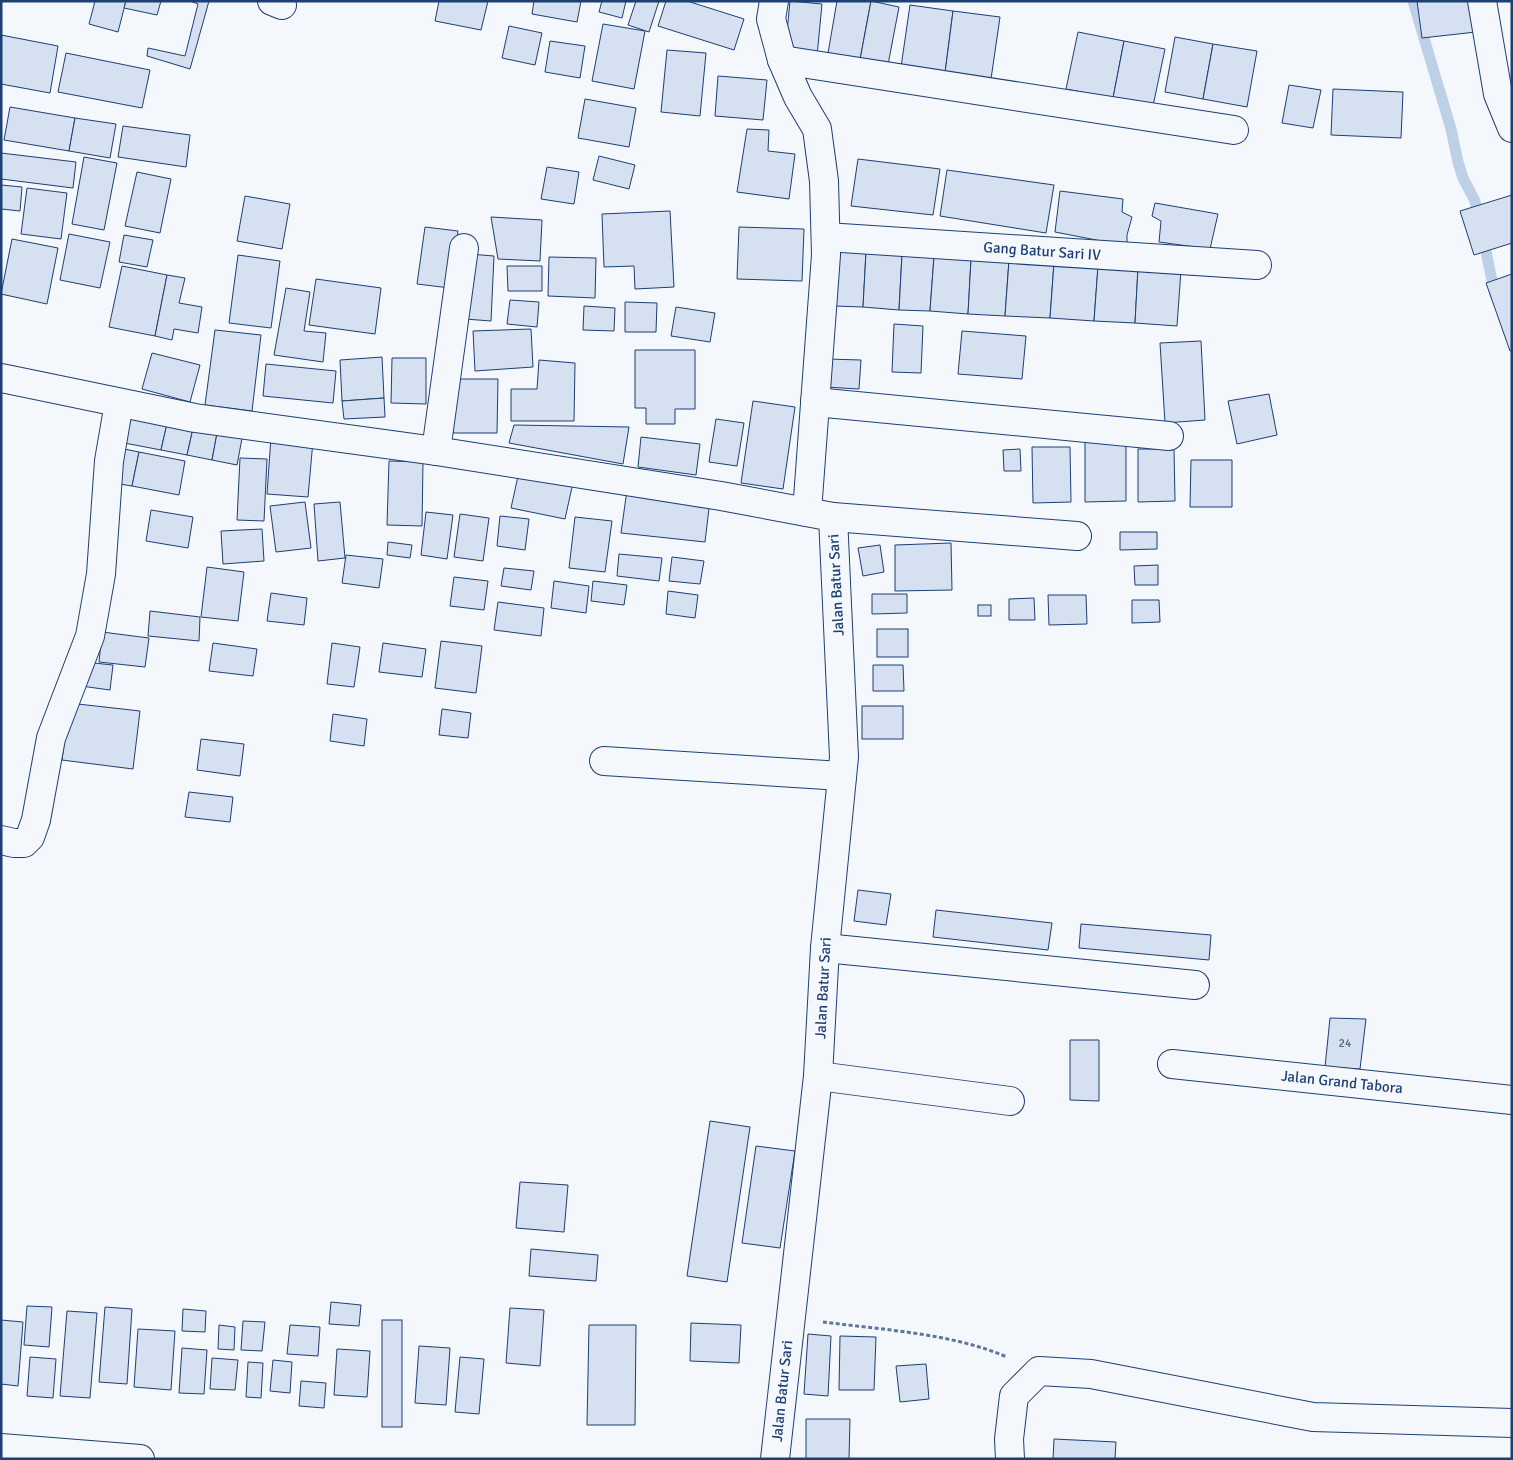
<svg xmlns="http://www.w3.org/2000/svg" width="1513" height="1460" viewBox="0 0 1513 1460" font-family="Signika,sans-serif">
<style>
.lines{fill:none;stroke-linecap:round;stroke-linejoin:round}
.stream{stroke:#bed0e5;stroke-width:11}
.building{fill:#d5e0f0;stroke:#1d3f73}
.minor-casing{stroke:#1d3f73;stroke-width:30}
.path{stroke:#5e769c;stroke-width:3;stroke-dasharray:4 2.5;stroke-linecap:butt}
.minor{stroke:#f4f7fb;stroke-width:28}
.labels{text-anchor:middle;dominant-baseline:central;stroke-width:4;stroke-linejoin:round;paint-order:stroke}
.number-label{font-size:12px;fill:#4b6792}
.street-label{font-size:15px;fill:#1d3f73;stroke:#f4f7fb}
</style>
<rect width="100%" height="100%" fill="#f4f7fb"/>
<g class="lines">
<!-- stream -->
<g class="stream">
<path d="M1413,1l38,128 7,33 5,16 12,23 4,20"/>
<path d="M1483,237l12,58"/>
</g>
</g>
<!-- building -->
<g class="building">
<path d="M95,1h31l-8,31 -29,-8z"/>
<path d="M126,1h35l-4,14 -33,-7z"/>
<path d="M190,1h19l-19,68 -43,-13 1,-8 37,8 13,-52z"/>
<path d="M439,1h49l-7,29 -46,-9z"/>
<path d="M534,1h47l-4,21 -45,-8z"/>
<path d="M602,1h24l-4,17 -23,-6z"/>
<path d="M636,1h23l-10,31 -21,-7z"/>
<path d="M666,1h21l57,18 -10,31 -76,-24z"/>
<path d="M790,1l32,3 -5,52 -32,-3z"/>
<path d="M837,1h34l-12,64 -32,-6z"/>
<path d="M871,1l28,6 -12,63 -28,-5z"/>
<path d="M1417,1h56l3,31 -54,6z"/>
<path d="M910,5l43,6 -8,62 -44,-6z"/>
<path d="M953,11l47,6 -9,62 -46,-6z"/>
<path d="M603,24l42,7 -11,58 -42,-8z"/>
<path d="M509,26l33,7 -7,32 -33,-7z"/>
<path d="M1078,32l46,9 -11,57 -47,-9z"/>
<path d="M1,35l57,11 -8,47 -49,-9z"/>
<path d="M1175,37l38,7 -10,55 -38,-7z"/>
<path d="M550,41l35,5 -5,32 -35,-6z"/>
<path d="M1124,41l41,8 -12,57 -40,-8z"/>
<path d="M1213,44l44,7 -10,56 -44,-8z"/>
<path d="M667,50l39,3 -6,63 -39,-4z"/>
<path d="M66,53l84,17 -8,38 -84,-16z"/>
<path d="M718,76l49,4 -4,40 -48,-4z"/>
<path d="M1289,85l32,5 -8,38 -31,-5z"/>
<path d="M1333,89l70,3 -2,46 -70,-3z"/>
<path d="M585,99l51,9 -7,39 -51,-9z"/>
<path d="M10,107l65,11 -6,33 -65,-11z"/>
<path d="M75,118l41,6 -6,34 -41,-7z"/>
<path d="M123,126l67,9 -4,32 -68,-10z"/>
<path d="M747,129l22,1 -1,21 27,3 -6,45 -52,-7z"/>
<path d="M1,153l75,9 -3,26 -72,-9z"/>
<path d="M599,156l36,9 -6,24 -36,-9z"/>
<path d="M84,157l33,6 -13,67 -32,-6z"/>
<path d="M858,159l82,10 -7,46 -82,-9z"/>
<path d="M547,167l32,5 -5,32 -33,-5z"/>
<path d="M947,170l107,15 -8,48 -106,-17z"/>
<path d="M137,172l34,7 -11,54 -35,-7z"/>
<path d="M1,185l21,2 -2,24 -19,-2z"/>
<path d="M27,188l40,5 -6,46 -40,-5z"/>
<path d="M1060,191l63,8 -1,13 10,5 -5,18v11l-72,-14z"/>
<path d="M1512,195v48l-38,12 -14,-44z"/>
<path d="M245,196l45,8 -8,45 -45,-8z"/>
<path d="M1155,203l63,11 -8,35 -51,-7 2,-21 -9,-5z"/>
<path d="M670,211l4,76 -39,2 -1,-23 -30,1 -2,-53z"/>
<path d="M491,217l51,3 -2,41 -42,-2z"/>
<path d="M425,227l33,4 -8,57 -33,-4z"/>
<path d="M739,227l65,2 -2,52 -65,-2z"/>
<path d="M69,234l41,8 -10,46 -40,-8z"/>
<path d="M124,235l29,5 -6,27 -28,-5z"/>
<path d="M12,239l46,9 -11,56 -46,-10z"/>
<path d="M838,250l28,2 -3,55 -29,-1z"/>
<path d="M866,252l36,2 -3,56 -36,-3z"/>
<path d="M469,254l25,2 -3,65 -26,-2z"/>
<path d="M902,254l32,2 -4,55 -31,-1z"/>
<path d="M238,255l42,6 -9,67 -42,-5z"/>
<path d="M934,256l37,3 -3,55 -38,-3z"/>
<path d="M549,257l47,1 -1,40 -47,-2z"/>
<path d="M971,259l38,1 -4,56 -37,-2z"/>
<path d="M1009,260l45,3 -4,55 -45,-2z"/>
<path d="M1054,263l44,3 -4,55 -44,-3z"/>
<path d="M122,266l45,9 -12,61 -46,-9z"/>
<path d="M507,266h35v25h-34z"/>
<path d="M1098,266l40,2 -3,55 -41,-2z"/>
<path d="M1138,268l43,2 -4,56 -42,-3z"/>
<path d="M1512,274v77h-2l-24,-68z"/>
<path d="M167,275l18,3 -6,25 23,4 -4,26 -24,-4 -2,11 -17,-4z"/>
<path d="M316,279l65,9 -6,46 -66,-9z"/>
<path d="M286,288l24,4 -6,39 22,2 -3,29 -49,-7z"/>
<path d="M510,300l29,2 -2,25 -30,-3z"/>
<path d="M625,302l32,1 -1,29h-31z"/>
<path d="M584,306l31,2 -1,23 -31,-1z"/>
<path d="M676,307l39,6 -5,29 -39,-6z"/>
<path d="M894,324l29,2 -2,47 -29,-1z"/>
<path d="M531,329l2,38 -58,4 -2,-40z"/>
<path d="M215,330l46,5 -9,76 -47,-6z"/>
<path d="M962,331l64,5 -4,43 -64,-5z"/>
<path d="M1201,341l4,79 -40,3 -5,-80z"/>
<path d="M635,350h60v59h-20v15h-29v-16h-11z"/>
<path d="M152,353l48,12 -10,37 -48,-13z"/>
<path d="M382,357l2,41 -42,3 -2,-41z"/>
<path d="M392,358h34v46l-35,-1z"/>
<path d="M827,359l34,1 -2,29 -34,-2z"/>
<path d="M539,360l36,3 -1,58h-63v-32h26z"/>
<path d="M266,364l70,7 -3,32 -70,-7z"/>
<path d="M454,379h44l-1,54h-44z"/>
<path d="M1269,394l8,41 -40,9 -9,-43z"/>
<path d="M384,398l1,19 -41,2 -2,-18z"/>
<path d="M753,401l42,6 -12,82 -42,-6z"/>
<path d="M120,409l48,10 -7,31 -47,-9z"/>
<path d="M168,419l26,5 -7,31 -26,-5z"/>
<path d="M716,419l28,4 -7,43 -28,-4z"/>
<path d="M194,424l24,4 -6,32 -25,-5z"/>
<path d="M514,425l115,2 -6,37 -114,-21z"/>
<path d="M218,428l25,5 -6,32 -25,-5z"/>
<path d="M271,437l42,4 -5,56 -41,-3z"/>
<path d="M641,437l59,7 -4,31 -58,-8z"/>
<path d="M1126,439v62l-41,1v-62z"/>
<path d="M1032,447h38l1,55 -38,1z"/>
<path d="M119,448l20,4 -7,34 -19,-3z"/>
<path d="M1020,449l1,22h-17l-1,-21z"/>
<path d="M1138,449h36l1,52 -37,1z"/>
<path d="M139,452l46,9 -6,34 -47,-9z"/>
<path d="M240,458l27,1 -3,62 -27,-1z"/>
<path d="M1191,460h41v47h-42z"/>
<path d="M389,461l34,1 -1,64 -35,-1z"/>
<path d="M520,467l54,11 -9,41 -54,-11z"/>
<path d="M627,490l83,10 -5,42 -84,-9z"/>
<path d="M305,502l6,46 -35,4 -6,-46z"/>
<path d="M340,502l5,56 -27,3 -4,-57z"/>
<path d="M151,510l42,7 -5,31 -42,-7z"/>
<path d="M426,512l27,3 -6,44 -26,-4z"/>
<path d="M460,514l29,4 -6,43 -29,-4z"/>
<path d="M500,516l29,3 -4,31 -28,-4z"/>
<path d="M575,517l37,4 -7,51 -36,-4z"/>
<path d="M262,529l2,32 -41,3 -2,-33z"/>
<path d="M1120,532h37v17l-37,1z"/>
<path d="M388,542l24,3 -2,13 -23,-3z"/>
<path d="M951,543l1,47 -57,1v-46z"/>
<path d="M880,545l4,27 -21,4 -5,-28z"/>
<path d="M619,554l43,4 -3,23 -42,-5z"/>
<path d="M346,555l37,4 -4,29 -37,-5z"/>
<path d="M672,557l32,4 -4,23 -31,-3z"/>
<path d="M1158,565v20h-23l-1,-19z"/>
<path d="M207,567l37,5 -6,49 -37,-4z"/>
<path d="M504,568l30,3 -3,19 -30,-4z"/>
<path d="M454,577l34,4 -4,29 -34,-4z"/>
<path d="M554,581l35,5 -3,27 -35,-5z"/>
<path d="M593,581l34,4 -3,20 -33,-4z"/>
<path d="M668,591l30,4 -3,23 -29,-4z"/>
<path d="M271,593l36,5 -3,27 -37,-4z"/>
<path d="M872,594h35v19l-35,1z"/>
<path d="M1048,595h38l1,29 -38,1z"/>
<path d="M1034,598l1,22h-26v-21z"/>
<path d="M1132,600h27l1,22 -28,1z"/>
<path d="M498,602l46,6 -3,28 -47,-6z"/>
<rect x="978" y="605" width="13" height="11"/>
<path d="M150,611l50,6 -1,24 -51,-5z"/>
<rect x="877" y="629" width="31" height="28"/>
<path d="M102,632l47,6 -4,29 -46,-5z"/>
<path d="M441,641l41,5 -6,47 -41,-5z"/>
<path d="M213,643l44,6 -4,27 -44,-5z"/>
<path d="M332,643l28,4 -6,40 -27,-3z"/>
<path d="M383,643l43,6 -4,28 -43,-5z"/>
<path d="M84,662l29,3 -3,25 -29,-4z"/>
<path d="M873,665h30l1,26h-31z"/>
<path d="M69,703l71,8 -7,58 -71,-9z"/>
<rect x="862" y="706" width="41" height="33"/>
<path d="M442,709l29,4 -3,25 -29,-3z"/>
<path d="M333,714l34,5 -3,27 -34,-5z"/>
<path d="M201,739l43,5 -4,32 -43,-6z"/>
<path d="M189,792l44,5 -3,25 -45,-5z"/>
<path d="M858,890l33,4 -5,31 -32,-4z"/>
<path d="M936,910l116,13 -4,27 -115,-13z"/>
<path d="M1081,924l130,11 -2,25 -130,-12z"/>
<path d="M1330,1018l36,1 -6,50 -35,-2z"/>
<path d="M1070,1040h29v61l-29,-1z"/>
<path d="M710,1121l40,6 -23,155 -40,-6z"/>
<path d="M756,1146l39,5 -15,97 -38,-5z"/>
<path d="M520,1182l48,3 -4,47 -48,-4z"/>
<path d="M531,1249l67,6 -2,26 -67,-5z"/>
<path d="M331,1302l30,3 -2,21 -30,-2z"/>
<path d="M27,1306l25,1 -3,40 -25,-2z"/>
<path d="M105,1307l27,2 -5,75 -28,-2z"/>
<path d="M510,1308l34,2 -4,56 -34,-3z"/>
<path d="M183,1309l23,2 -1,21 -23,-1z"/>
<path d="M67,1311l30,2 -7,85 -30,-2z"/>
<path d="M1,1320l22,2 -5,64 -17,-2z"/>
<rect x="382" y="1320" width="20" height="107"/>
<path d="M243,1321l22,1 -3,29 -21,-1z"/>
<path d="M691,1323l50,2 -2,38 -49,-2z"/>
<path d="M219,1325l16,2 -1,23 -16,-1z"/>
<path d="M290,1325l30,2 -2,29 -31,-2z"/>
<path d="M589,1325h47l-1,100h-48z"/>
<path d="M138,1329l37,2 -4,59 -37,-3z"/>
<path d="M808,1334l23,2 -3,60 -24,-2z"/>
<path d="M840,1336l36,1 -2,53h-35z"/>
<path d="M419,1346l31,2 -4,57 -31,-2z"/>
<path d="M182,1348l25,2 -3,44 -25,-1z"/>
<path d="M337,1349l33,2 -3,46 -33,-2z"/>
<path d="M30,1357l26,2 -3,39 -26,-2z"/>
<path d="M460,1357l24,2 -5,55 -24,-2z"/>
<path d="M212,1358l26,2 -3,30 -25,-1z"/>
<path d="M273,1360l19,2 -2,31 -20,-2z"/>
<path d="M248,1362l15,1 -2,35 -15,-1z"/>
<path d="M926,1364l3,35 -29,3 -4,-36z"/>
<path d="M301,1381l25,2 -2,25 -25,-2z"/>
<path d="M806,1419h44l-1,40h-43z"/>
<path d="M1054,1439l62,3 -1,17h-62z"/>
</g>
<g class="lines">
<!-- minor casing -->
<g class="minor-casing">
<g id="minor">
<path d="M272,1l10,4"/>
<path d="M774,1l-3,18 11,41 16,37 19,32 7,52 2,74 -19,257"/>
<path d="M1482,1l16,93 14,34"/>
<path d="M782,60l452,70"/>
<path d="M826,237l431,28"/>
<path d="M1,378l194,40 241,33 285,45 112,21 244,19"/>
<path d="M815,402l354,34"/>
<path d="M436,451l28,-203"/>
<path d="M604,761l238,15"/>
<path d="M1,840l13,3h10l6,-6 6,-17 15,-82 39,-102 11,-62 8,-113 10,-58"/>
<path d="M825,948l370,37"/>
<path d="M1172,1064l340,36"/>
<path d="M818,1076l192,25"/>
<path d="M1,1448l139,11"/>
<path d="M775,1459l43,-383 7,-128 19,-191 -11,-240"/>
<path d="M1010,1459l-1,-20 5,-43 25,-25 52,3 222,43 199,6"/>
</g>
</g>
<!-- path -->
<path class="path" d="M823,1322c60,8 128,11 184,35"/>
<!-- minor -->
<use href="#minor" class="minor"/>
</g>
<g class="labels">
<!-- number labels -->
<g class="number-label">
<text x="1345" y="1043">24</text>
</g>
<!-- street labels -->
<g class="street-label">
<text transform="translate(1042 251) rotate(4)">Gang Batur Sari IV</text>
<text transform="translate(836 585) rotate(-93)">Jalan Batur Sari</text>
<text transform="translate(823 988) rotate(-87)">Jalan Batur Sari</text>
<text transform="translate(1342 1082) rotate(6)">Jalan Grand Tabora</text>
<text transform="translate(782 1391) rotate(-84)">Jalan Batur Sari</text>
</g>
</g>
<!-- border -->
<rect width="1513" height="1460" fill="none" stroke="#1d3f73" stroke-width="5"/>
</svg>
